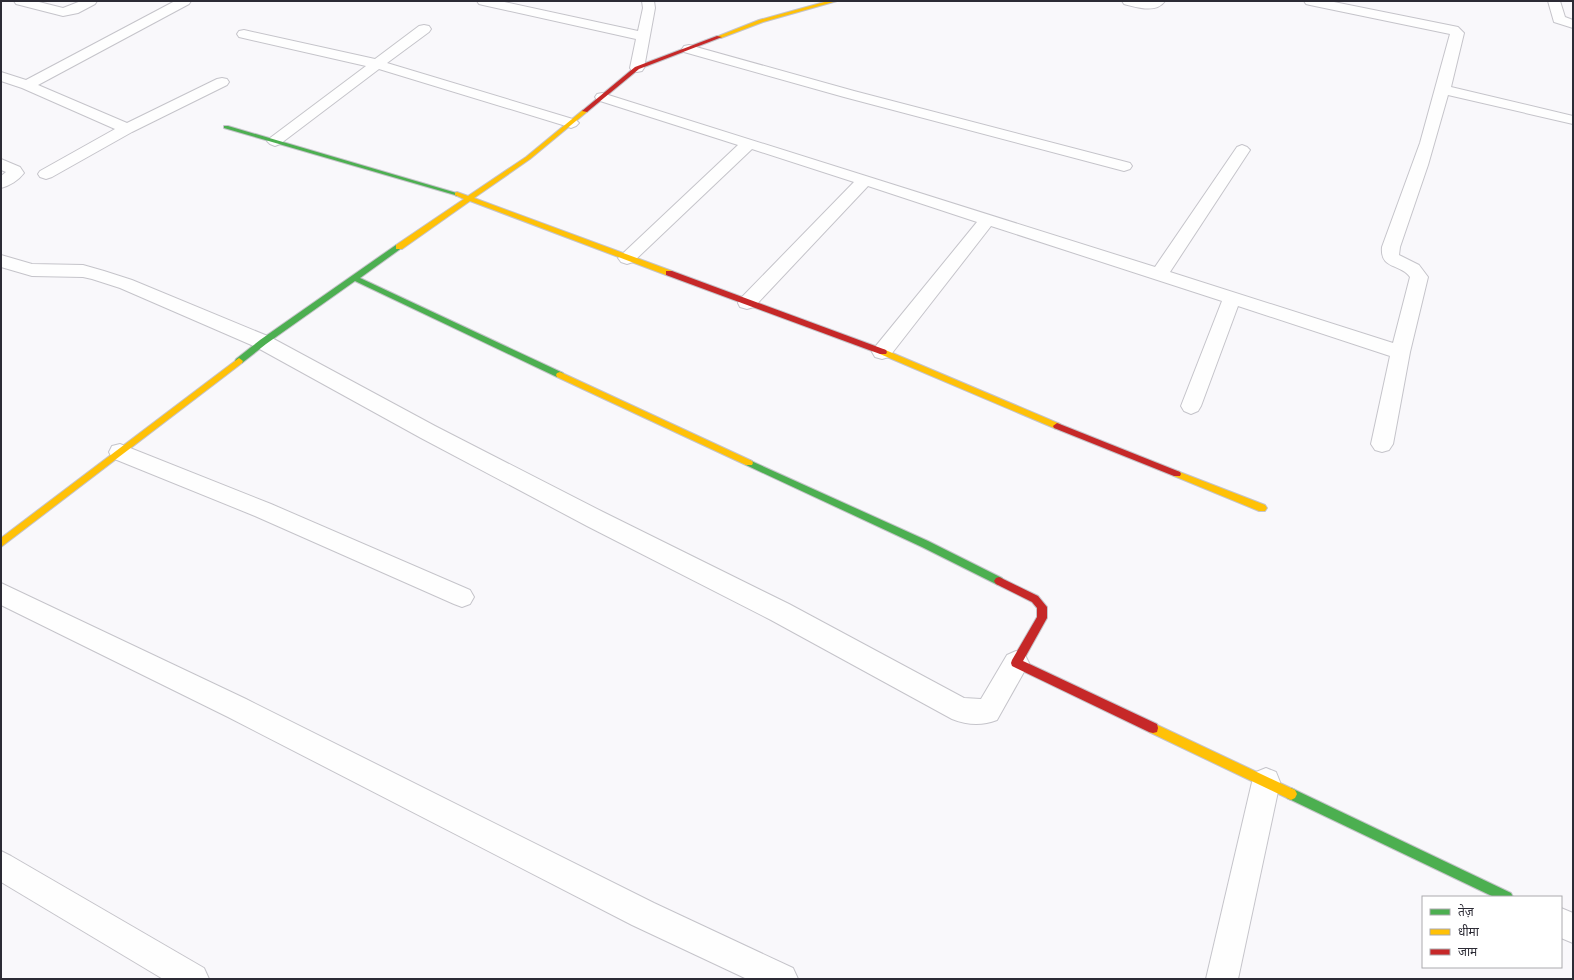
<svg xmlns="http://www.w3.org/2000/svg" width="1574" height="980" viewBox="0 0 1574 980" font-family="'Noto Sans','Noto Sans Devanagari',sans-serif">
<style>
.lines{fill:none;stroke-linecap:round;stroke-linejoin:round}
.street-casing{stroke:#c5c4ca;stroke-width:2}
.fast-casing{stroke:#c5c4ca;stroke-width:2}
.slow-casing{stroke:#c5c4ca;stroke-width:2}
.jam-casing{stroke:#c5c4ca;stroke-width:2}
.street{fill:#fefefe;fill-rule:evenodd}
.fast{fill:#4caf50;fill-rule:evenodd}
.slow{fill:#ffc107;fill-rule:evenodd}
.jam{fill:#c62828;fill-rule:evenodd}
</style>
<rect width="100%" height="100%" fill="#f9f8fb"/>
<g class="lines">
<!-- street casing -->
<g class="street-casing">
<g id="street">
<path d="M14,1h21l28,7 18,-7h16l-2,3 -17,9 -15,3 -47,-12z"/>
<path d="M175,1h16l-2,3 -151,81 89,38 90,-44 5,-1 5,1 2,3 -2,3 -95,47 -80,45 -6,2 -6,-2 -2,-3 2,-3 75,-42 -93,-41 -21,-7v-9l25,8z"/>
<path d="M477,1h23l138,30 5,-23 -1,-7h12l1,7 -11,60 -2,3 -5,1 -5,-1 -2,-3 6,-29 -153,-34 -4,-1z"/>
<path d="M1122,1h43c-9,13 -29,6 -41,3z"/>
<path d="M1304,1h25l129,26 6,6 -13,54 122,29v8l-125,-29 -20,70 -28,82 -1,8 20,10 9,12 -18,75 -17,92 -4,6 -7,2 -7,-2 -4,-6 19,-88 -152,-50 -37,100 -3,5 -7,3 -7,-3 -3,-5 41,-105 -231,-75 -102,131 -7,2 -7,-2 -3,-5 3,-5 102,-125 -109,-36 -114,121 -7,2 -7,-2 -2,-4 2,-4 114,-117 -102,-33 -119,113 -6,2 -6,-2 -3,-4 120,-113 -141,-45 -2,-3 2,-3 5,-1 553,174 82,-120 5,-2 5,2 3,3 -80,122 223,71 17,-66c-10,-14 -30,-7 -28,-30l38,-104 30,-109 -140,-29 -4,-1z"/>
<path d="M1548,1h12l5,16 8,3v8l-19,-6z"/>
<path d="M424,25l5,1 2,3 -2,3 -42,31 189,57 3,3 -3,3 -5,2 -5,-2 -187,-57 -99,75 -5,2 -5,-2 -3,-3 3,-3 96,-72 -127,-29 -2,-3 2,-3 5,-1 131,29 44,-33z"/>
<path d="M689,45l165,46 276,72 2,3 -2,3 -6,2 -280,-74 -160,-45 -2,-3 2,-3z"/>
<path d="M1,159l19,8 4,6c-5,7 -15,13 -23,15v-12l5,-4 -5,-2z"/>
<path d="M1,255l31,9 51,1 21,6 28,9 138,57 165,89 168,86 186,92 175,94 17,1 26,-44 9,-4 9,4 4,8 -32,57c-15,6 -30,5 -45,-1l-181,-99 -184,-94 -166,-88 -165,-91 -136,-59 -28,-9 -9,-2 -51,-1 -31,-9z"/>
<path d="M120,444l151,60 199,86 4,7 -4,7 -8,3 -8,-3 -199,-88 -143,-58 -3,-6 3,-6z"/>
<path d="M1,583l245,116 408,204 139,65 5,11h-51l-115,-54 -404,-208 -227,-112z"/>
<path d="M1266,768l10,4 4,10 -42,197h-32l46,-197 4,-10z"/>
<path d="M1,851l10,5 193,112 5,11h-46l-162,-97z"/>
<path d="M1561,908l12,5v30l-12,-5z"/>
</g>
</g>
<!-- fast casing -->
<g class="fast-casing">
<g id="fast">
<path d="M224,126h4l232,68 -3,2 -2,-1 -231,-67z"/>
<path d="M396,245h6l1,2 -43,31 203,95 1,2 -1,2h-6l-202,-96 -89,63 -24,19h-6l-1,-2 1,-2 24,-19z"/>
<path d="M749,460l179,81 74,37 2,3 -2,3 -3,1 -3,-1 -74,-37 -176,-82 -1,-2 1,-2z"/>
<path d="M1291,788l220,105 2,4h-19l-207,-99 -2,-4 2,-4z"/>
</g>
</g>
<!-- slow casing -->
<g class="slow-casing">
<g id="slow">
<path d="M828,1h9l-74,21 -42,16 -5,-1 43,-17z"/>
<path d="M583,110l5,1 -58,48 -56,39 198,73v4h-6l-196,-74 -68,48h-6v-4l68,-46 -9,-4v-2l2,-1 11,4 58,-39z"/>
<path d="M883,349l177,75 1,2 -4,3 -3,-1 -174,-74 -1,-2 1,-2z"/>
<path d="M239,358l4,3 -1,2 -241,184v-9z"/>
<path d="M560,372l192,89 1,2 -1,2h-6l-189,-88 -1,-2 1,-2z"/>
<path d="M1177,471l88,34 2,3 -2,3h-6l-85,-35 -1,-2 1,-2z"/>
<path d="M1153,723l142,67 2,4 -2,4 -4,2 -4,-2 -138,-66 -1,-4 1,-4z"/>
</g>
</g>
<!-- jam casing -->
<g class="jam-casing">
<g id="jam">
<path d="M717,36l5,1 -83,32 -52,43 -5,-1 53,-44z"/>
<path d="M666,271h6l214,79 1,2 -1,2h-6l-214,-79z"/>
<path d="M1057,423l123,49 1,2 -1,2h-6l-120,-48 -1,-2z"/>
<path d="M999,577l39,19 9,11v11l-24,43 134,63 1,4 -1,4 -4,1 -4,-1 -137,-66 -1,-3 1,-3 25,-43v-9l-5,-6 -36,-18 -2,-3 2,-3z"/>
</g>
</g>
<!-- street -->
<use href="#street" class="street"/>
<!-- fast -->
<use href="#fast" class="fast"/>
<!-- slow -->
<use href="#slow" class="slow"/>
<!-- jam -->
<use href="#jam" class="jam"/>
</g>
<!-- border -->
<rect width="1574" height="980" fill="none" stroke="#2c2b35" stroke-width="4"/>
<!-- legend -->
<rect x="1422" y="896" width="140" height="72" fill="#ffffff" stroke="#abaaae"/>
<rect x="1430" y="909" width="20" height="6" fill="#4caf50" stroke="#abaaae"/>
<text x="1458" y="916" font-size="12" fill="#2c2b35">तेज़</text>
<rect x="1430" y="929" width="20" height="6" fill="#ffc107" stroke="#abaaae"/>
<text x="1458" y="936" font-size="12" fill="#2c2b35">धीमा</text>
<rect x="1430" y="949" width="20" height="6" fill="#c62828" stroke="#abaaae"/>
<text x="1458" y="956" font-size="12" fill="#2c2b35">जाम</text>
</svg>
